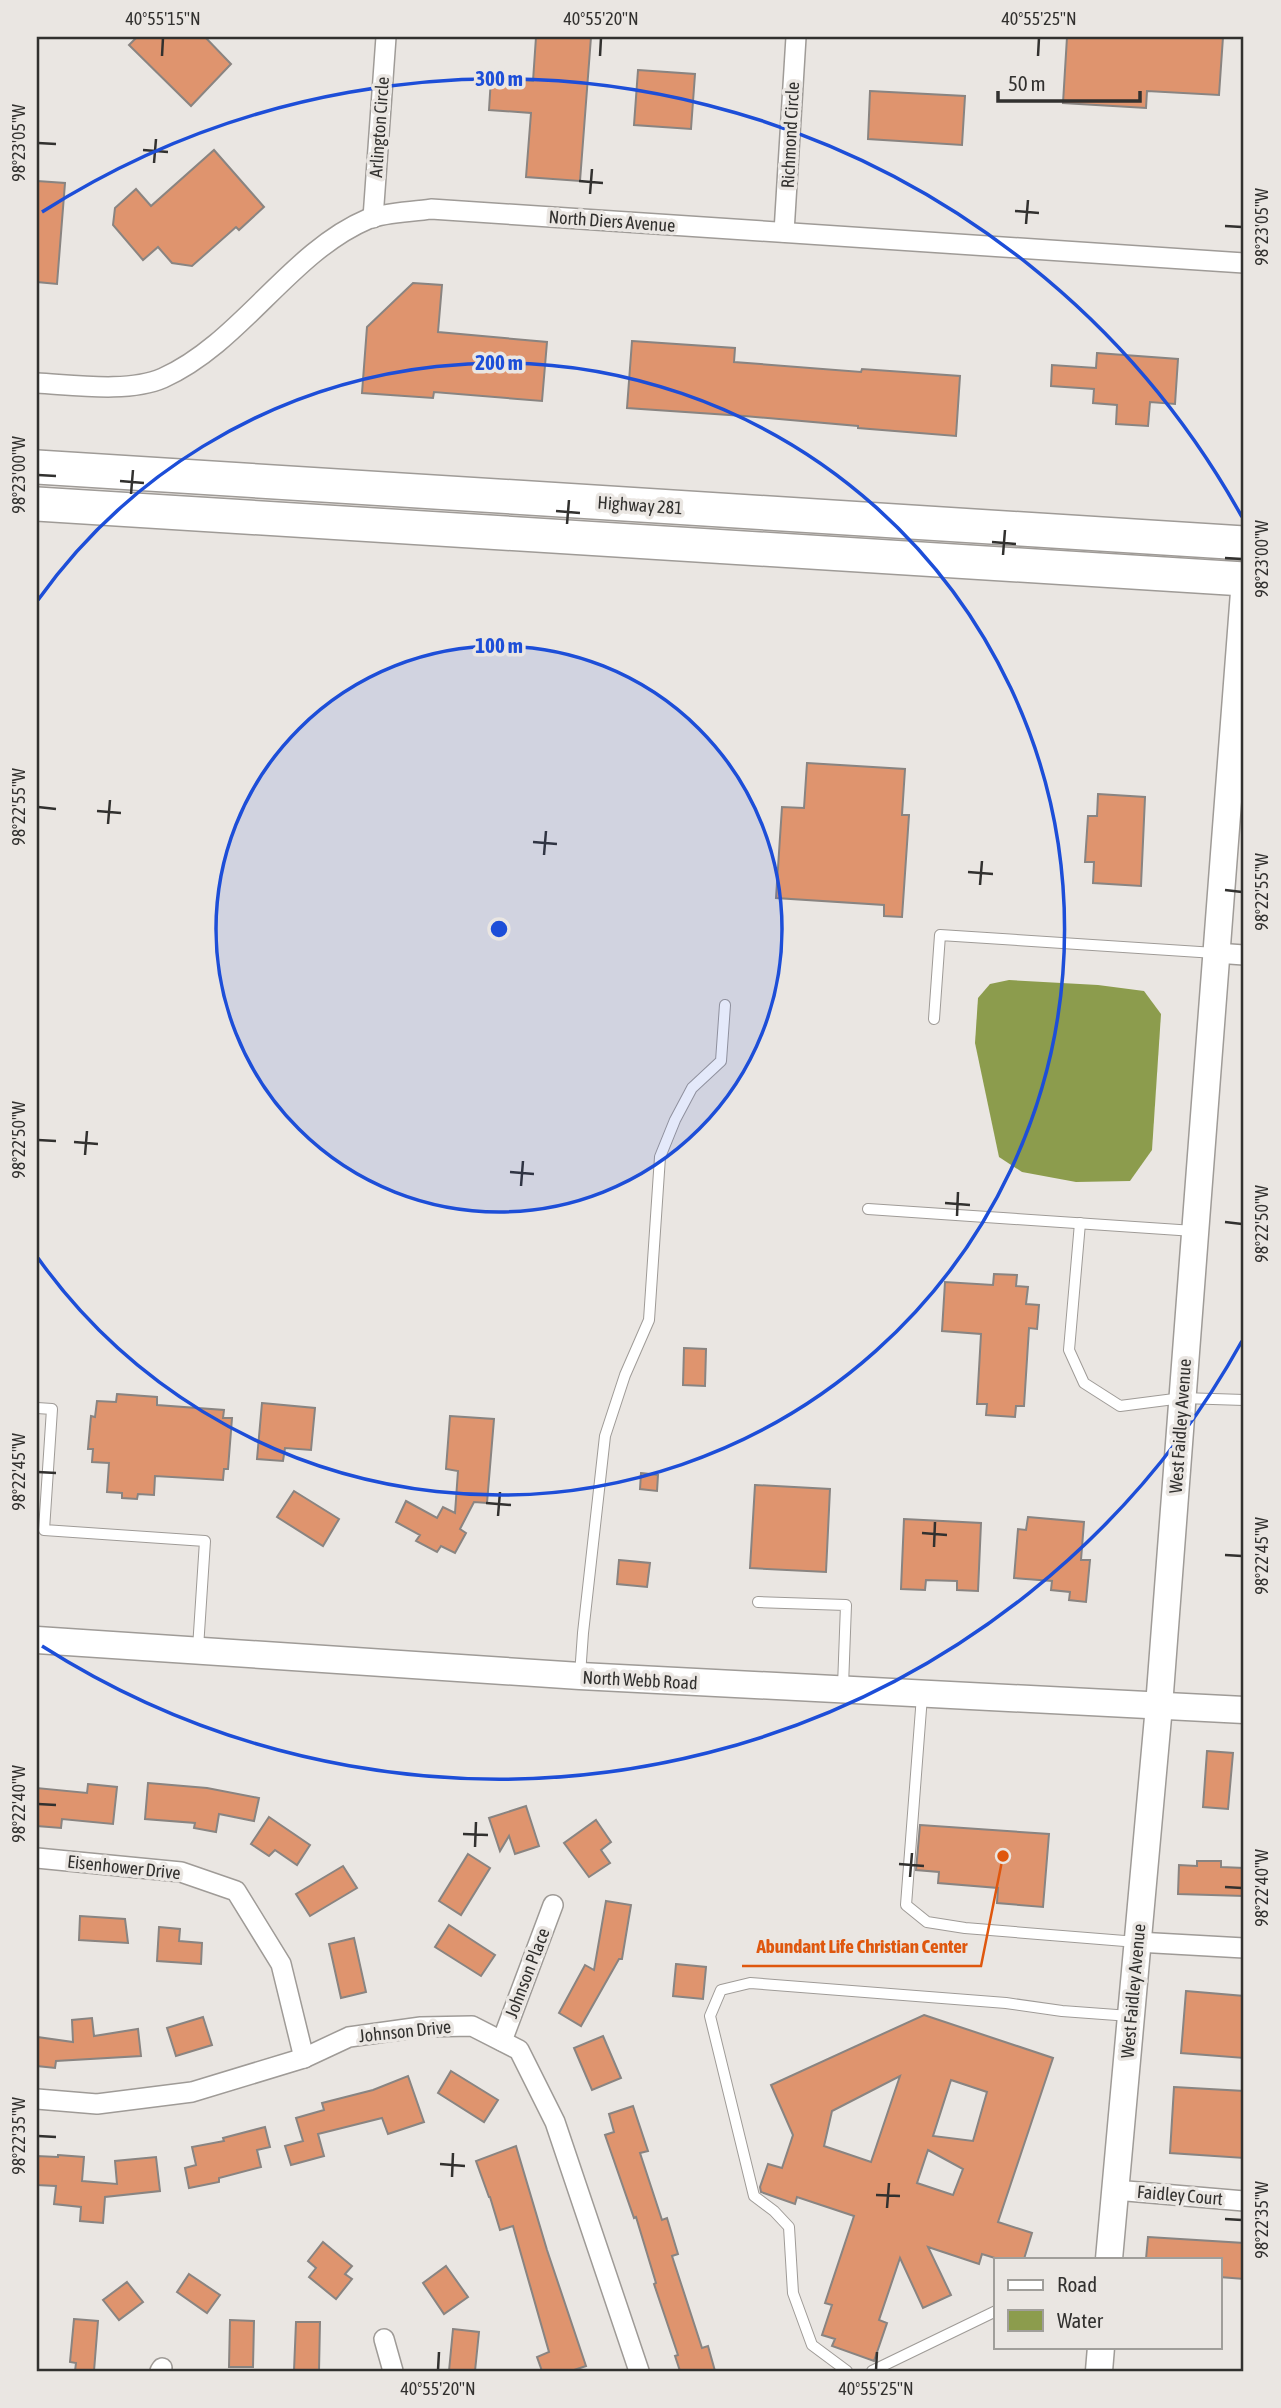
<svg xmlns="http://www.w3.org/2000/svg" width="1281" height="2408" viewBox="0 0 1281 2408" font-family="'Asap Condensed',sans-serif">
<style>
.water{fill:#8c9c4d}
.building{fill:#df946e;stroke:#898481;stroke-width:2;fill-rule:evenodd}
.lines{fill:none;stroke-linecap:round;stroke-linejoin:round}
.lane-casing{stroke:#9f9b97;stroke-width:12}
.street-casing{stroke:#9f9b97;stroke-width:22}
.secondary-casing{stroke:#9f9b97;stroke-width:29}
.highway-casing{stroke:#9f9b97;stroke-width:36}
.lane{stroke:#fff;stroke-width:10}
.street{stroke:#fff;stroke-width:19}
.secondary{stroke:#fff;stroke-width:26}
.highway{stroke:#fff;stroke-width:33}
.ticks{fill:none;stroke:#32312f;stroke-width:2.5}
.ring{fill:none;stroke:#1d4ed8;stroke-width:3.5}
.labels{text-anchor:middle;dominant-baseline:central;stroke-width:7;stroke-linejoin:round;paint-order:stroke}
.street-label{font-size:18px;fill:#32312f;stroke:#eae6e2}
.centre{fill:#1d4ed8;stroke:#eae6e2;stroke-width:3.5}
.ring-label{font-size:21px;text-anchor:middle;font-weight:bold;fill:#1d4ed8;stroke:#eae6e2;stroke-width:7;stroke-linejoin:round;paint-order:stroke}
.leader{fill:none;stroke:#df570e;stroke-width:2.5}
.callout-dot{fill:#df570e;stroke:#eae6e2;stroke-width:2.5}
.callout-label{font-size:19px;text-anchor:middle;font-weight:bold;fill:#df570e;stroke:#eae6e2;stroke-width:7;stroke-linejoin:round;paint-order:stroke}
.neatline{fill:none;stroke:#32312f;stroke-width:2.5}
.ticks-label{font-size:18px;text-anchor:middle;fill:#32312f}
</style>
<rect width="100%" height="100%" fill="#eae6e2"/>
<!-- water -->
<path class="water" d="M1009,980l89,5 46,6 17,23 -9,136 -22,31 -54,1 -54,-10 -23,-15 -24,-114 3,-45 12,-14z"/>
<!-- building -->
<g class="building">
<path d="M137,37h68l26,27 -40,42 -62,-61z"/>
<path d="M536,37h55l-11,144 -54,-4 5,-64 -42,-3 2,-32 42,3z"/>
<path d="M1067,37h156l-4,58 -72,-4 -1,17 -83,-5z"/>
<path d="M638,70l57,4 -4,55 -57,-4z"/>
<path d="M870,91l95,5 -3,49 -94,-6z"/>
<path d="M214,150l50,57 -25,23 -3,-3 -44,39 -20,-3 -14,-16 -15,13 -30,-35 2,-17 21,-19 15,17z"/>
<path d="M37,181l28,2 -8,101 -20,-2z"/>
<path d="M413,283l29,2 -4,47 109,10 -5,59 -108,-9 -1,6 -71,-5 5,-66z"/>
<path d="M632,341l103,7 -1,14 127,10 1,-3 98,7 -4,60 -98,-8v-2l-114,-10 -117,-8z"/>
<path d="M1097,353l81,6 -3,45 -25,-2 -2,24 -32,-2 1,-19 -24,-2 1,-14 -43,-3 1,-21 44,3z"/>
<path d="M807,763l98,6 -3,46h7l-7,102 -18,-1v-11l-108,-7 6,-91 22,1z"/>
<path d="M1098,794l47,3 -4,89 -48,-3 1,-21h-9l3,-46h9z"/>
<path d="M994,1274l23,1 -1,11 12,1 -2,17 13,1 -2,24 -8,-1 -5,78h-8l-1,11 -29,-2 1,-11h-10l4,-70 -39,-3 3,-49 48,3z"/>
<path d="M684,1348l22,1 -1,37 -22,-1z"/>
<path d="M117,1394l40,3v8l67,5 -1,8h9l-4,51h-4l-1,11 -68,-4 -1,19 -16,-1 -1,5 -15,-1v-5l-15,-1 2,-29 -17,-1 1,-13h-5l3,-33 4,1 2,-16 19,1z"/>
<path d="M262,1403l53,5 -4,42 -26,-2 -2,13 -26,-2z"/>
<path d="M450,1416l44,3 -7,84 -13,-1 -14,27 6,4 -11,20 -14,-7 -4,6 -21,-11 4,-6 -24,-13 10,-21 31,17 6,-11 12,6 3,-42 -12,-2z"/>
<path d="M641,1473l17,2 -1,16 -17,-2z"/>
<path d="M755,1485l75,4 -4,83 -76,-4z"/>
<path d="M294,1491l45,28 -16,27 -46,-29z"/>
<path d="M1028,1517l56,5 -3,38h9l-4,42 -17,-2 1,-8 -19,-2 1,-9 -38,-3 4,-49 8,1z"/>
<path d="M904,1519l77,4 -3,68 -21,-1v-9l-31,-1 -1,10 -24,-1z"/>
<path d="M619,1560l31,3 -3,24 -30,-3z"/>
<path d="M1207,1751l26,2 -5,56 -25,-2z"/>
<path d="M148,1783l59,5 52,10 -5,23 -35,-7 -3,18 -22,-4 1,-5 -50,-4z"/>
<path d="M88,1784l29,3 -4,37 -51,-5 -1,9 -24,-2v-38l50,5z"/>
<path d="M526,1806l13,40 -24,8 -6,-18 -9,15 -11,-33z"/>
<path d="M269,1817l41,28 -13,20 -22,-15 -6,6 -18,-12z"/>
<path d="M596,1820l15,22 -10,8 9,13 -21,14 -25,-34z"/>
<path d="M920,1825l129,9 -6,73 -46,-4 1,-15 -60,-5 1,-11 -23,-2z"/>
<path d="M468,1854l22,14 -29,47 -22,-14z"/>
<path d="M1197,1861h24v6l23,1v28l-66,-2 1,-29 18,1z"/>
<path d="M343,1866l14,22 -47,28 -14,-22z"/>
<path d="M606,1901l25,4 -9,54h-3l-38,67 -22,-13 26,-48 9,5z"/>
<path d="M80,1916l45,3 3,24 -49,-3z"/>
<path d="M449,1925l46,30 -14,21 -46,-29z"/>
<path d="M159,1927l21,2 -1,12 23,2 -1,21 -44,-3z"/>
<path d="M354,1938l12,54 -25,6 -12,-54z"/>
<path d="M676,1964l30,3 -3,32 -30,-3z"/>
<path d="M1186,1991l58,5v62l-63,-5z"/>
<path d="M924,2015l129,43 -55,164 34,11 -8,26h-26l-16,-5 -3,10 -51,-17 23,48 -28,13 -23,-50 -21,62 8,3 -13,38 -42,-15 3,-7 -13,-4 10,-30 -7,-2 29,-87 -57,-19 -2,7 -34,-12 -1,-5 8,-23 14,4 11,-33 -22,-50zM900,2076l-29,86 -47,-16 8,-35zM951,2080l36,12 -14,49 -40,-5zM928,2150l35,19 -10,26 -36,-12z"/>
<path d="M203,2017l9,28 -36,11 -9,-28z"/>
<path d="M92,2018l2,18 44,-7 3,27 -85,5 -1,7 -18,-2v-29l36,5 -1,-22z"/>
<path d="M603,2036l18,42 -29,12 -18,-42z"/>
<path d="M451,2071l47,29 -14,22 -46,-29z"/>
<path d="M408,2076l16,46 -36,12 -6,-16 -64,16 6,22 -33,9 -6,-19 18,-5 -7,-23 28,-8 -2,-7 51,-13z"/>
<path d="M1174,2087l70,4v67l-74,-5z"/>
<path d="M633,2106l15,45 -8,2 22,67 5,-2 11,36 -6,2 30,92 6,-2 7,25h-35l-5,-15 3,-1 -24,-71 2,-1 -20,-66 -2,1 -29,-83 9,-3 -5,-18z"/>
<path d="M265,2127l5,20 -13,3 4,17 -42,11v4l-30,6 -4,-20 11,-3 -4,-18 32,-6 -1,-3z"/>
<path d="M516,2146l31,104 39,116 -15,5h-29l-5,-14 12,-5 -36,-126 -13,4 -10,-33h-1l-13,-36z"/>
<path d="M58,2155l26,2 -2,24 35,3 -2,-23 41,-4 4,34 -55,6 -2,26 -23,-2 1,-14 -27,-3 2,-18 -19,-1v-29l21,1z"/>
<path d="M1148,2237l96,6v36l-24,-2v-18h-74z"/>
<path d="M323,2242l29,24 -7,8 7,5 -16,20 -27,-22 7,-9 -8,-7z"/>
<path d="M446,2266l22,31 -24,17 -21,-31z"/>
<path d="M189,2274l31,21 -13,18 -30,-21z"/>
<path d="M127,2282l16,20 -24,18 -16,-20z"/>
<path d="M74,2319l24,2 -4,50h-19l1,-8 -6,-1z"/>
<path d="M230,2320l24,1 -1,46h-24z"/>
<path d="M296,2322h24l-1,49h-25z"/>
<path d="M453,2329l26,3 -4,39h-26z"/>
</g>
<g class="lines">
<!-- lane casing -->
<g class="lane-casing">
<g id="lane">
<path d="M934,1019l6,-84 275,18"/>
<path d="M868,1209l326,22"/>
<path d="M1080,1223l-11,127 15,33 36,23 62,-8 62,2"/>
<path d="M37,1408l15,1 -8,121 161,11 -7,107"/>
<path d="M758,1602l88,3 -3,81"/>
<path d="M580,1675l3,-42 22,-197 20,-61 24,-55 11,-163 15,-37 17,-32 29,-27 4,-56"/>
<path d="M922,1696l-16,209 21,17 38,6 172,14"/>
<path d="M847,2371l-35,-26 -19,-52 -4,-66 -15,-16 -20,-15 -44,-180 11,-26 29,-7 256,20 56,8 68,5"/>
<path d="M872,2371l124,-60"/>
</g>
</g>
<!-- street casing -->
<g class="street-casing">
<g id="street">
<path d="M373,218l13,-181"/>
<path d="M784,232l12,-195"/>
<path d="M37,383c37,2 92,10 126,-5 78,-35 127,-126 205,-159 17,-7 45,-7 63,-10l813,54"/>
<path d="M1216,953l28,2"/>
<path d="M37,1858l144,14 55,19 45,73 23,94"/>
<path d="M1137,1942l107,6"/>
<path d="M502,2041l51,-136"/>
<path d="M37,2099l60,5 95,-12 112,-34 45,-21 72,-10 51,-1 47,24 36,72 84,249"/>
<path d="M1115,2190l129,11"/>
<path d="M384,2339l9,32"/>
<path d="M160,2371l2,-3"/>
</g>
</g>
<!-- secondary casing -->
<g class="secondary-casing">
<g id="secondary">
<path d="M37,1640l543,36 664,34"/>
<path d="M1109,2259l50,-553 85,-1114"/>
<path d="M1099,2371l2,-24"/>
</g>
</g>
<!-- highway casing -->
<g class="highway-casing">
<g id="highway">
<path d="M37,467l1207,76"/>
<path d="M37,504l1207,75"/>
</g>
</g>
<!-- lane -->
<use href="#lane" class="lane"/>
<!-- street -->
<use href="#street" class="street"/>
<!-- secondary -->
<use href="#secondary" class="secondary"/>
<!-- highway -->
<use href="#highway" class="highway"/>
</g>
<!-- ticks -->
<path class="ticks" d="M162,56l1,-18M600,56l1,-18M1038,56l1,-18M38,143l18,1M143,150l25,2M154,163l2,-24M579,181l24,2M590,194l2,-25M1015,211l24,2M1026,224l2,-24M1225,226l17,1M38,475l18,1M120,481l24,2M131,494l2,-24M556,511l24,2M567,524l2,-24M992,542l24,2M1003,555l2,-25M1225,558l17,1M38,807l18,2M97,811l24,2M108,824l2,-24M533,842l24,2M544,855l2,-24M968,872l25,2M980,885l2,-24M1225,890l17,2M38,1140l18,1M74,1142l24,2M85,1155l2,-24M510,1172l24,2M521,1186l2,-25M945,1203l25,2M957,1216l1,-24M1225,1222l17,2M38,1472l18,1M486,1503l25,2M498,1516l2,-24M922,1533l25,2M934,1547l1,-25M1225,1555l17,1M38,1804l18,1M463,1834l25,1M475,1847l1,-25M899,1864l25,2M910,1877l2,-24M1225,1887l17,1M38,2136l18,1M440,2164l25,2M452,2177l1,-24M876,2195l24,1M887,2208l2,-25M1225,2219l17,1M438,2370l1,-18M876,2370l1,-18"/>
<!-- distance rings -->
<circle cx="499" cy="929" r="283" fill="#1d4ed8" fill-opacity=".12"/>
<g class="ring">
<circle cx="499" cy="929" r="283"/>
<path d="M38 600A566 566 0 1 1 38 1258"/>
<path d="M1242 1341A850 850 0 0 1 42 1646M42 212A850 850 0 0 1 1242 517"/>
</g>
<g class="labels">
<!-- street labels -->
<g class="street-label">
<text transform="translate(379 127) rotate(-86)">Arlington Circle</text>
<text transform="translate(790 135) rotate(-87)">Richmond Circle</text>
<text transform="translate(612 221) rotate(4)">North Diers Avenue</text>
<text transform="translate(640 505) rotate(4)">Highway 281</text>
<text transform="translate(1180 1426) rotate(-86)">West Faidley Avenue</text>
<text transform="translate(640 1680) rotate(3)">North Webb Road</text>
<text transform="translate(124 1867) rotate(6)">Eisenhower Drive</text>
<text transform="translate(527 1973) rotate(-69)">Johnson Place</text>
<text transform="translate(1133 1991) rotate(-85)">West Faidley Avenue</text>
<text transform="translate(405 2031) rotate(-6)">Johnson Drive</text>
<text transform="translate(1180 2195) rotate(5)">Faidley Court</text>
</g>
</g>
<circle cx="499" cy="929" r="10" class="centre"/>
<g class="ring-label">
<text x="499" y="86">300 m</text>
<text x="499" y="370">200 m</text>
<text x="499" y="653">100 m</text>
</g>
<!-- callouts -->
<path class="leader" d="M1003 1856L981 1966H742"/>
<circle class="callout-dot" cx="1003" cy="1856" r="7"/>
<g class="callout-label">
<text x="862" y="1953">Abundant Life Christian Center</text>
</g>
<!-- border -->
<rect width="1281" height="2408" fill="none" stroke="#eae6e2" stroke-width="77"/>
<!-- legend -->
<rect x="994" y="2258" width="228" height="91" fill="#eae6e2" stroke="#a09e9a" stroke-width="2"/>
<rect x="1008" y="2280" width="35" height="10" fill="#ffffff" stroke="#a09e9a" stroke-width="2"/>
<text x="1057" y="2292" font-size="21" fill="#32312f">Road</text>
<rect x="1008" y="2310" width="35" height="21" fill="#8c9c4d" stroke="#a09e9a" stroke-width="2"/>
<text x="1057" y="2328" font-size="21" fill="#32312f">Water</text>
<!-- scale -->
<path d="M998 91v10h142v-10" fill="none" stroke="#32312f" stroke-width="3.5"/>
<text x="1008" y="91" font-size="21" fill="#32312f" stroke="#eae6e2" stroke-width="5" paint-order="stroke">50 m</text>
<rect x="38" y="38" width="1204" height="2332" class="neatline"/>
<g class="ticks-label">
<text x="163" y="25">40°55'15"N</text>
<text x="601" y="25">40°55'20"N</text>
<text x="1039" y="25">40°55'25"N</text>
<text transform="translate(19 143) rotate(-90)" y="6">98°23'05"W</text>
<text transform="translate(1262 227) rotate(-90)" y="6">98°23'05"W</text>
<text transform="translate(19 475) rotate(-90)" y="6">98°23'00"W</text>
<text transform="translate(1262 559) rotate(-90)" y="6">98°23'00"W</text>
<text transform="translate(19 807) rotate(-90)" y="6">98°22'55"W</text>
<text transform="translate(1262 892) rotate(-90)" y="6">98°22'55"W</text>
<text transform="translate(19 1140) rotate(-90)" y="6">98°22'50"W</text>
<text transform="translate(1262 1224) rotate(-90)" y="6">98°22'50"W</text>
<text transform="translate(19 1472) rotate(-90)" y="6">98°22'45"W</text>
<text transform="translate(1262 1556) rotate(-90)" y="6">98°22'45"W</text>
<text transform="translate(19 1804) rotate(-90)" y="6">98°22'40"W</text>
<text transform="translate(1262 1888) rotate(-90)" y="6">98°22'40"W</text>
<text transform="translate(19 2136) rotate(-90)" y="6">98°22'35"W</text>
<text transform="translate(1262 2220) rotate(-90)" y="6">98°22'35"W</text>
<text x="438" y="2395">40°55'20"N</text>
<text x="876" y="2395">40°55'25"N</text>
</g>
</svg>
